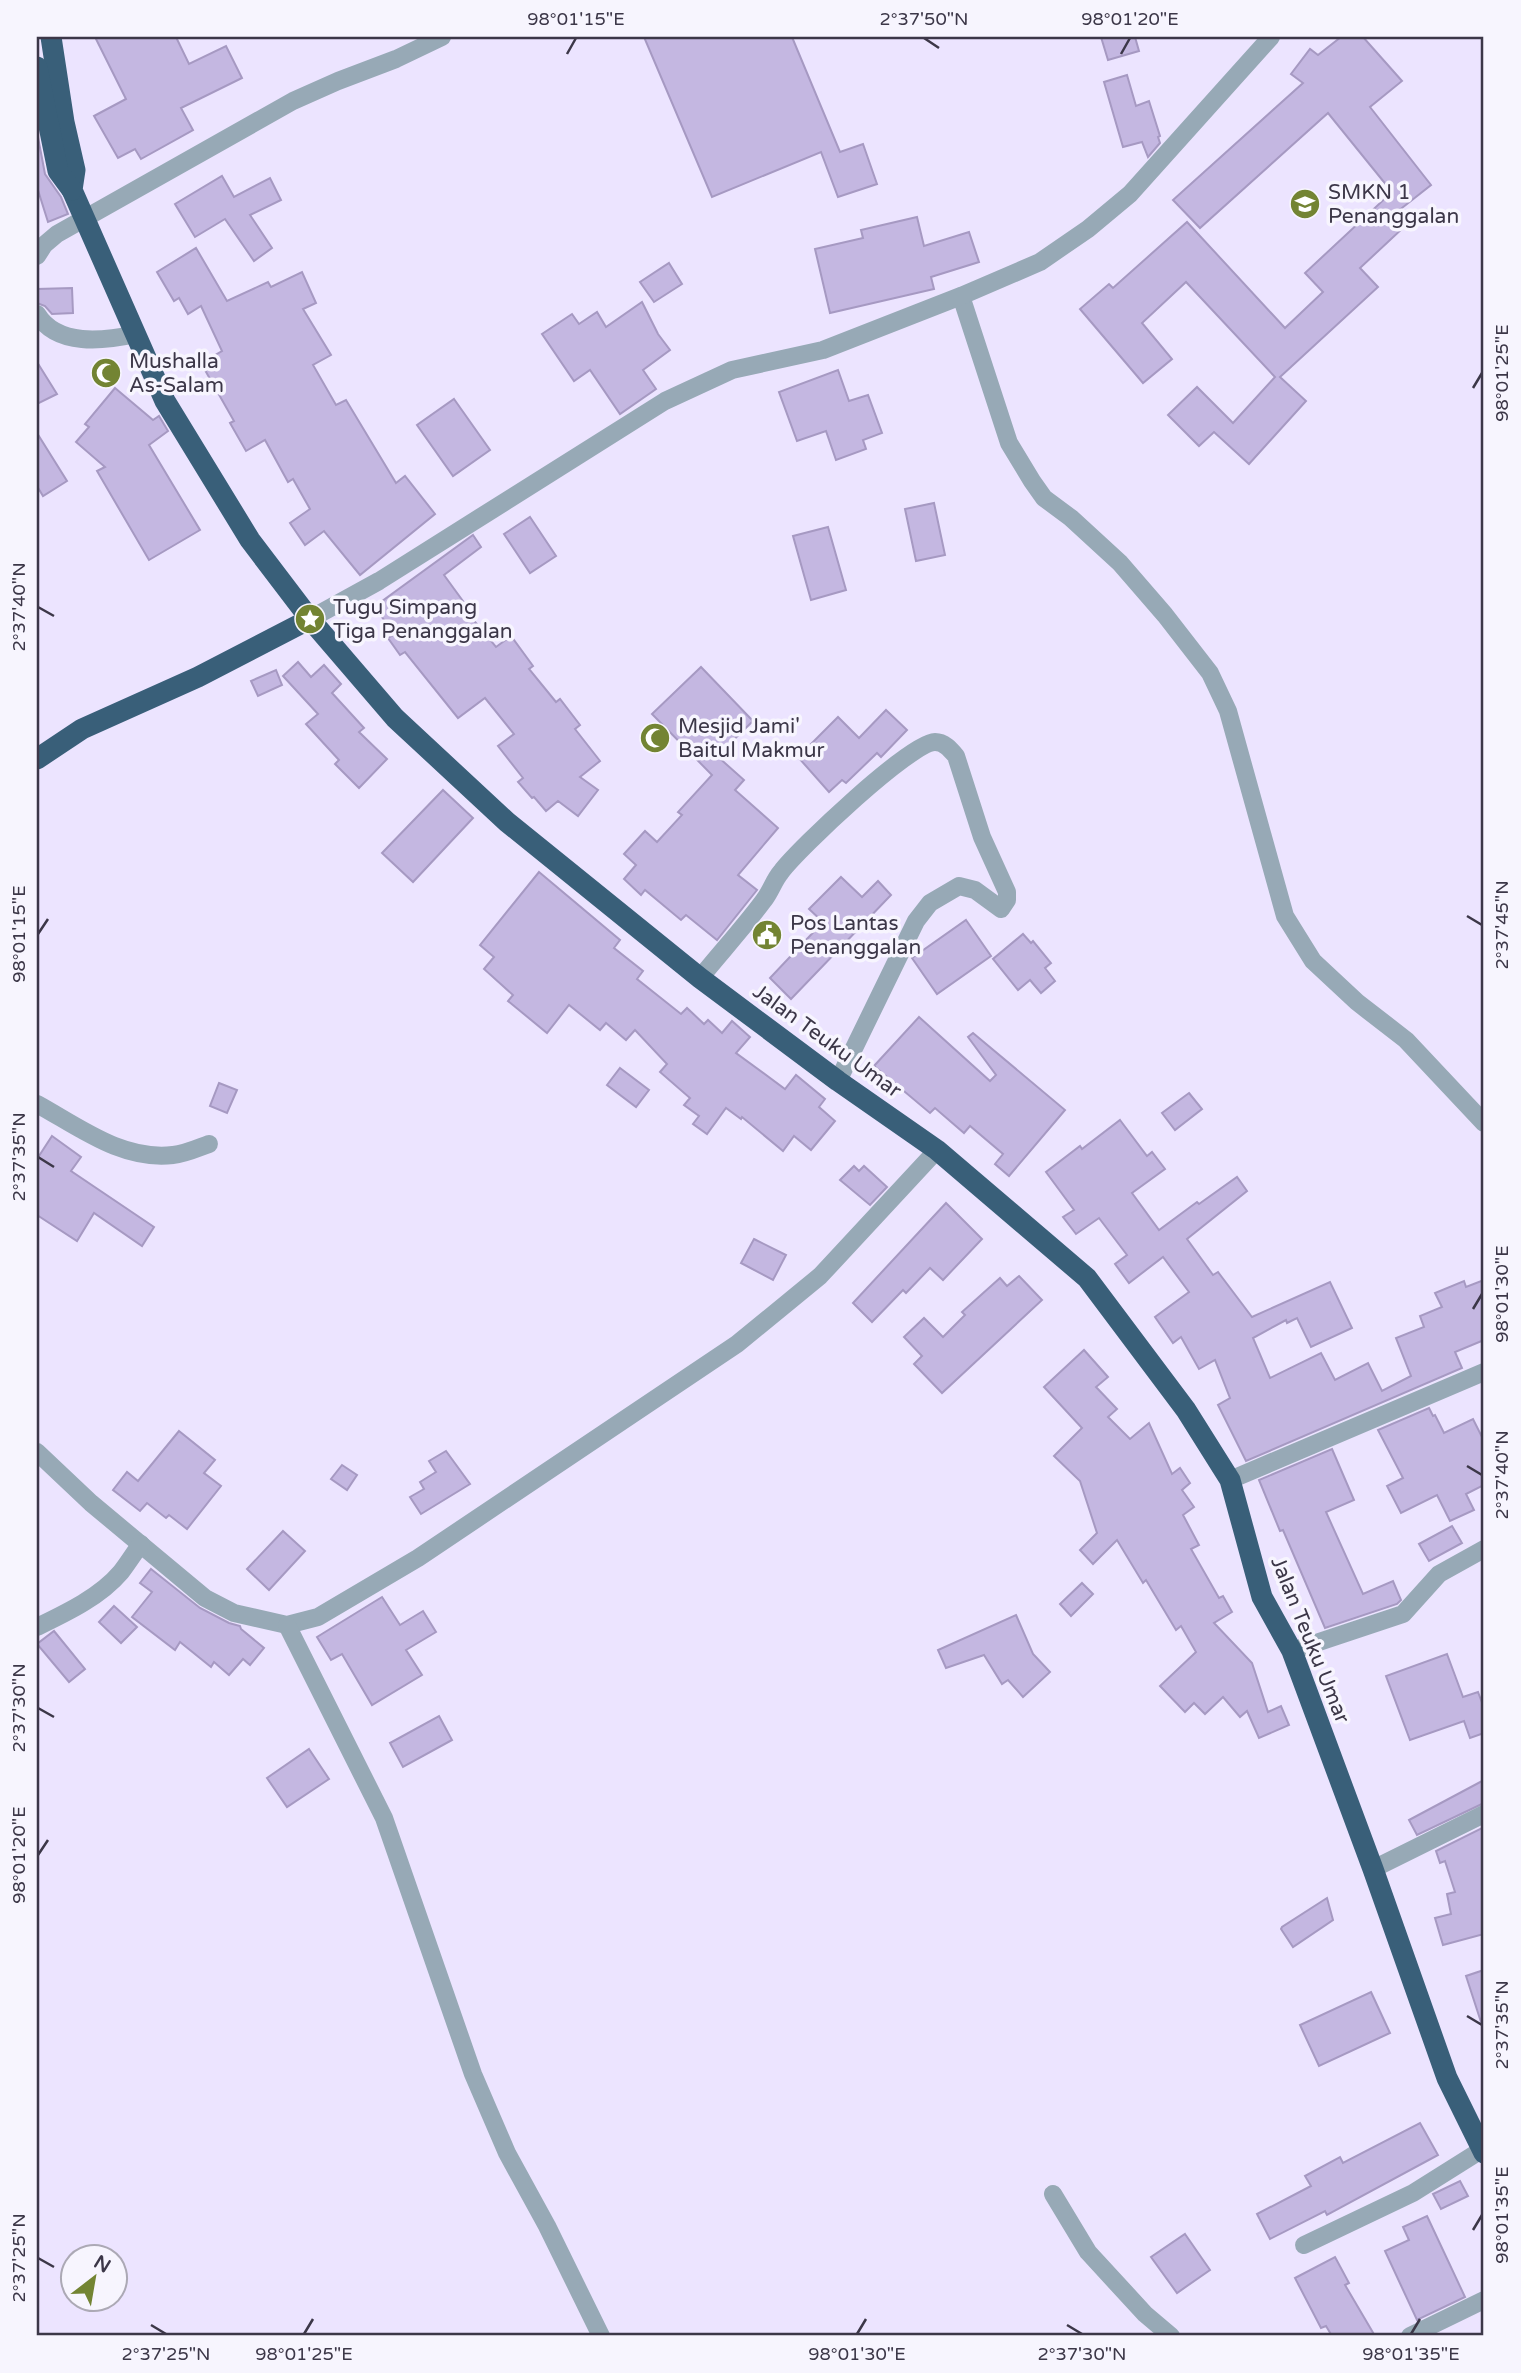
<svg xmlns="http://www.w3.org/2000/svg" width="1521" height="2373" viewBox="0 0 1521 2373" font-family="'Varela Round',sans-serif">
<style>
.building{fill:#c4b7e1;stroke:#a699c2;stroke-width:2}
.lines{fill:none;stroke-linecap:round;stroke-linejoin:round}
.minor{stroke:#97a9b6;stroke-width:18}
.highway{stroke:#395f79;stroke-width:21}
.ticks{fill:none;stroke:#3c3748;stroke-width:2.5}
.labels{text-anchor:middle;dominant-baseline:central;stroke-width:7;stroke-linejoin:round;paint-order:stroke}
.poi-label{font-size:21px;fill:#3c3748;stroke:#f7f5fe;text-anchor:start}
.street-label{font-size:21px;fill:#3c3748;stroke:#f7f5fe}
.neatline{fill:none;stroke:#3c3748;stroke-width:2.5}
.ticks-label{font-size:18px;text-anchor:middle;fill:#3c3748}
</style>
<rect width="100%" height="100%" fill="#ece4ff"/>
<!-- building -->
<g class="building">
<path d="M95,37h81l13,27 37,-18 16,32 -61,30 12,22 -52,29 -6,-10 -17,9 -24,-42 32,-17z"/>
<path d="M644,37h148l48,115 23,-8 14,40 -39,13 -17,-45 -109,45z"/>
<path d="M1101,37h34l4,14 -31,9z"/>
<path d="M1341,37h22l39,44 -32,26 61,78 -38,30 11,12 -44,41 18,19 -98,90 26,24 -57,63 -35,-32 -15,14 -31,-31 29,-28 36,36 42,-46 -89,-95 -44,41 30,36 -29,24 -63,-74 29,-25 4,4 74,-66 98,106 38,-36 -18,-19 87,-81 -64,-79 -128,115 -27,-28 130,-117 -12,-9 19,-25 8,6z"/>
<path d="M1127,75l9,31 13,-5 11,35 -2,1 2,6 -12,14 -6,-15 -19,5 -19,-65z"/>
<path d="M37,132l8,42 16,23 7,17 -20,8 -11,-35z"/>
<path d="M222,176l12,21 36,-19 11,22 -31,15 22,33 -18,13 -29,-42 -30,18 -20,-33z"/>
<path d="M917,217l7,29 45,-14 10,30 -48,15 3,12 -104,24 -15,-64 48,-11 -2,-8z"/>
<path d="M196,248l31,53 41,-19 3,5 31,-15 14,31 -13,6 28,46 -18,10 23,40 10,-5 50,83 9,-7 30,38 -75,61 -36,-44 -19,14 -15,-22 20,-14 -17,-30 -5,3 -23,-42 -19,11 -16,-28 4,-2 -33,-58 21,-12 -21,-45 -13,8 -9,-16 -5,3 -17,-29z"/>
<path d="M669,263l13,21 -28,18 -14,-20z"/>
<path d="M72,288l1,25 -21,1 -7,-8 -8,-3v-14z"/>
<path d="M642,302l16,32 12,16 -27,20 13,19 -36,25 -30,-44 -16,11 -32,-47 30,-20 7,10 18,-12 9,15z"/>
<path d="M37,362l20,32 -20,10z"/>
<path d="M838,370l11,31 19,-6 14,38 -19,7 3,9 -30,11 -10,-29 -29,10 -18,-49z"/>
<path d="M115,388l38,32 6,-4 9,15 -19,14 51,85 -51,30 -52,-89 8,-4 -29,-25 13,-15 -4,-3z"/>
<path d="M454,399l36,51 -37,26 -36,-51z"/>
<path d="M37,433l30,48 -24,15 -6,-10z"/>
<path d="M934,503l11,52 -29,6 -11,-52z"/>
<path d="M530,517l26,39 -26,17 -26,-39z"/>
<path d="M828,527l18,63 -35,10 -18,-64z"/>
<path d="M473,535l8,12 -37,28 24,33 -3,2 31,37 15,-11 22,30 -4,3 27,33 4,-3 20,26 -5,4 25,32 -20,16 18,13 -20,26 -20,-15 -12,10 -12,-14 -2,1 -14,-16 5,-4 -25,-32 16,-12 -29,-36 -27,20 -53,-66 -5,3 -12,-17 7,-4 -21,-27z"/>
<path d="M298,662l13,15 13,-12 17,19 -9,9 32,35 -5,4 28,27 -28,29 -24,-24 4,-4 -33,-36 12,-10 -35,-38z"/>
<path d="M701,667l52,54 -36,35 27,24 -9,10 43,38 -40,47 19,15 -40,50 -31,-25 -5,5 -36,-30 -4,5 -17,-16 12,-14 -12,-11 21,-23 12,11 25,-27 -4,-3 34,-37 -60,-61z"/>
<path d="M276,670l6,15 -24,11 -7,-15z"/>
<path d="M886,710l21,20 -26,27 -4,-4 -31,30 -4,-3 -13,12 -31,-35 40,-40 21,21z"/>
<path d="M443,790l30,28 -60,64 -31,-29z"/>
<path d="M539,872l81,68 -6,8 29,23 -6,8 44,35 6,-6 17,16 4,-4 14,13 10,-12 18,16 -14,16 49,36 11,-14 29,24 -6,8 16,14 -24,29 -17,-14 -11,15 -41,-34 -1,2 -15,-11 -19,26 -14,-10 6,-8 -15,-11 6,-7 -30,-26 7,-8 -32,-34 -9,10 -20,-17 -6,7 -31,-25 -22,28 -39,-32 5,-6 -29,-26 10,-12 -14,-12z"/>
<path d="M841,877l21,20 16,-16 13,14 -100,104 -21,-21 53,-56 -14,-13z"/>
<path d="M966,920l25,36 -54,38 -25,-36z"/>
<path d="M1023,934l8,9 2,-2 18,22 -6,5 10,13 -14,12 -11,-13 -12,10 -25,-31z"/>
<path d="M919,1017l71,64 6,-6 -28,-38 5,-4 92,77 -56,66 -14,-12 8,-10 -33,-28 -6,7 -29,-25 -5,5 -56,-47z"/>
<path d="M620,1068l29,22 -13,17 -29,-22z"/>
<path d="M219,1083l18,7 -10,23 -17,-7z"/>
<path d="M1189,1093l13,16 -27,21 -13,-17z"/>
<path d="M1120,1120l27,36 5,-4 13,17 -33,24 27,37 38,-28 2,2 38,-27 10,14 -60,48 26,36 5,-3 34,45 78,-35 22,46 -41,19 -14,-29 -10,5 -1,-3 -33,18 17,40 51,-25 14,27 33,-17 14,28 29,-15 -15,-38 28,-11 -4,-11 22,-9 -7,-14 29,-12 2,6 18,-7v60l-29,12 7,16 -216,93 -28,-56 12,-7 -15,-38 -16,9 -18,-32 -8,6 -18,-26 34,-25 -26,-35 -34,26 -14,-19 12,-9 -28,-37 -23,16 -13,-17 11,-7 -28,-38 34,-26 2,3z"/>
<path d="M52,1136l29,21 -10,14 83,56 -12,19 -48,-33 -17,28 -40,-26v-56z"/>
<path d="M854,1166l5,5 5,-5 23,21 -17,18 -30,-25z"/>
<path d="M946,1203l36,36 -39,41 -13,-12 -24,25 -3,-3 -31,32 -19,-19z"/>
<path d="M754,1239l32,16 -13,25 -32,-17z"/>
<path d="M1019,1276l23,24 -100,93 -28,-29 8,-8 -18,-19 20,-19 19,19 22,-22 -3,-3 38,-34 7,8z"/>
<path d="M1084,1350l24,27 -12,10 21,22 -9,8 22,22 19,-16 23,51 8,-6 10,15 -8,7 12,17 -11,8 16,30 -8,4 28,49 4,-2 9,16 -18,11 38,40 16,49 13,-6 8,19 -30,13 -12,-27 -7,6 -17,-20 -18,17 -11,-11 -9,9 -25,-26 36,-34 -15,-26 -5,4 -30,-50 -3,3 -26,-43 -24,24 -13,-14 17,-17 -17,-52 -26,-25 28,-28 -38,-41z"/>
<path d="M1429,1408l4,8 2,-1 9,18 29,-14 11,22v44l-18,9 8,16 -24,11 -13,-26 -36,18 -14,-27 16,-8 -25,-48z"/>
<path d="M179,1431l36,29 -11,13 17,13 -34,43 -18,-14 -3,3 -19,-15 -7,8 -27,-21 14,-18 11,9z"/>
<path d="M1332,1449l22,51 -28,12 37,82 30,-13 8,19 -4,4 -72,24 -42,-98 -3,1 -21,-51z"/>
<path d="M446,1451l24,33 -49,30 -11,-17 14,-8 -4,-7 16,-10 -7,-11z"/>
<path d="M342,1465l15,10 -10,15 -16,-11z"/>
<path d="M1452,1526l10,17 -33,18 -10,-17z"/>
<path d="M283,1531l22,20 -36,39 -22,-21z"/>
<path d="M151,1569l49,39 29,15 11,3 1,3 23,19 -14,17 -7,-6 -14,16 -15,-13 -3,5 -31,-25 -5,8 -43,-33 20,-25 -12,-9z"/>
<path d="M1082,1583l11,11 -22,22 -11,-12z"/>
<path d="M382,1597l18,28 23,-14 13,21 -30,18 16,25 -50,30 -30,-51 -11,6 -14,-23z"/>
<path d="M114,1606l23,21 -16,16 -22,-21z"/>
<path d="M1016,1615l17,39 17,18 -27,25 -15,-17 -6,4 -18,-29 -38,13 -8,-18z"/>
<path d="M54,1631l31,38 -16,13 -32,-38z"/>
<path d="M1447,1654l16,43 15,-5 6,16v25l-14,5 -6,-17 -54,19 -24,-64z"/>
<path d="M439,1716l13,24 -49,27 -13,-24z"/>
<path d="M309,1749l20,30 -42,28 -20,-29z"/>
<path d="M1484,1780v23l-67,32 -8,-15z"/>
<path d="M1484,1827v107l-41,11 -8,-27 16,-4 -4,-20 8,-2 -10,-31 -5,2 -4,-12z"/>
<path d="M1327,1898l6,22 -40,27 -12,-18 1,-2z"/>
<path d="M1484,1970v52h-3l-15,-46z"/>
<path d="M1371,1992l19,41 -71,33 -19,-41z"/>
<path d="M1420,2123l18,32 -111,60 -2,-4 -55,28 -13,-25 54,-28 -6,-10 35,-19 3,6z"/>
<path d="M1460,2181l8,15 -27,13 -8,-15z"/>
<path d="M1427,2216l38,81 -48,23 -32,-69 24,-11 -6,-13z"/>
<path d="M1185,2234l25,36 -33,23 -26,-36z"/>
<path d="M1335,2257l14,26 -4,2 30,51h-43l-6,-10 -5,2 -26,-50z"/>
</g>
<g class="lines">
<!-- minor -->
<g class="minor">
<path d="M37,256l7,-11 13,-11 236,-133 45,-20 58,-22 46,-22"/>
<path d="M961,296l48,147 23,38 12,17 27,20 49,45 45,52 45,58 18,38 57,205 28,45 44,41 49,38 78,83"/>
<path d="M37,314c20,33 67,27 99,20"/>
<path d="M310,619l69,-38 286,-180 67,-31 91,-20 138,-54 79,-34 48,-33 42,-35 141,-157"/>
<path d="M700,978c21,-26 44,-51 64,-78 7,-9 10,-20 17,-28 17,-23 130,-130 154,-130 9,0 15,7 21,14l26,81 25,55v8l-6,9 -26,-19 -16,-4 -29,17 -14,18 -78,160"/>
<path d="M37,1104c42,23 85,57 136,51 12,-1 25,-7 36,-11"/>
<path d="M37,1452l54,51 114,95 29,15 53,12 31,-8 100,-59 319,-214 83,-68 117,-126"/>
<path d="M1230,1480l254,-108"/>
<path d="M287,1625l97,193 89,256 34,79 40,73 54,110"/>
<path d="M37,1627c29,-14 63,-30 84,-55 7,-9 13,-19 20,-28"/>
<path d="M1292,1651l111,-37 36,-40 45,-25"/>
<path d="M1373,1869l111,-55"/>
<path d="M1053,2194l35,58 57,62 26,22"/>
<path d="M1304,2245l109,-52 70,-44"/>
<path d="M1410,2336l74,-36"/>
</g>
<!-- highway -->
<g class="highway">
<path d="M51,37l13,85 11,48 -3,20 93,211 85,139 60,79 85,99 112,104 193,156 138,103 99,69 150,128 99,132 44,70 32,117 30,54 81,218 74,209 37,75"/>
<path d="M37,67l21,104 14,19"/>
<path d="M37,759l45,-30 116,-52 112,-58"/>
</g>
</g>
<!-- ticks -->
<path class="ticks" d="M924,38l15,10M567,54l9,-16M1121,54l9,-16M1473,388l9,-15M38,607l16,9M1467,916l15,9M38,934l10,-15M38,1157l16,10M1473,1309l9,-15M1467,1466l15,9M38,1708l16,9M38,1855l10,-15M1467,2016l15,9M1473,2230l9,-15M38,2258l16,9M151,2325l15,9M1067,2325l15,9M304,2334l9,-15M857,2334l9,-15M1411,2334l9,-15"/>
<!-- icons -->
<defs>
<g id="school-disc" transform="scale(1.575)"><circle r="9.5" fill="#738433" stroke="#f7f5fe"/><path d="M0-5L7-2L0 1L-7-2ZM-4 1L0 2.5L4 1V4Q0 6-4 4Z" fill="#fff"/></g>
<g id="mosque-disc" transform="scale(1.575)"><circle r="9.5" fill="#738433" stroke="#f7f5fe"/><path d="M3.5-4.9A6 6 0 1 0 3.5 4.9A5 5 0 1 1 3.5-4.9Z" fill="#fff"/></g>
<g id="sight-disc" transform="scale(1.575)"><circle r="9.5" fill="#738433" stroke="#f7f5fe"/><path d="M0-6L1.8-2.2L6-1.7L2.9 1.2L3.7 5.4L0 3.3L-3.7 5.4L-2.9 1.2L-6-1.7L-1.8-2.2Z" fill="#fff"/></g>
<g id="civic-disc" transform="scale(1.575)"><circle r="9.5" fill="#738433" stroke="#f7f5fe"/><path d="M-.6-6.5H3V-4.5H.6V-3L4-1V1h2V6H-6V1h2V-1L-.6-3ZM-1.2 2.5V6h2.4V2.5Z" fill="#fff"/></g>
</defs>
<g fill-rule="evenodd">
<use href="#school-disc" x="1305" y="204"/>
<use href="#mosque-disc" x="106" y="373"/>
<use href="#sight-disc" x="310" y="619"/>
<use href="#mosque-disc" x="655" y="738"/>
<use href="#civic-disc" x="767" y="935"/>
</g>
<g class="labels">
<!-- poi labels -->
<g class="poi-label">
<text x="1328" y="192">SMKN 1<tspan x="1328" dy="24">Penanggalan</tspan></text>
<text x="129" y="361">Mushalla<tspan x="129" dy="24">As-Salam</tspan></text>
<text x="333" y="607">Tugu Simpang<tspan x="333" dy="24">Tiga Penanggalan</tspan></text>
<text x="678" y="726">Mesjid Jami'<tspan x="678" dy="24">Baitul Makmur</tspan></text>
<text x="790" y="923">Pos Lantas<tspan x="790" dy="24">Penanggalan</tspan></text>
</g>
<!-- street labels -->
<g class="street-label">
<text transform="translate(827 1041) rotate(36)">Jalan Teuku Umar</text>
<text transform="translate(1310 1640) rotate(68)">Jalan Teuku Umar</text>
</g>
</g>
<!-- border -->
<rect width="1521" height="2373" fill="none" stroke="#f7f5fe" stroke-width="77"/>
<!-- north arrow -->
<g transform="translate(94 2278) rotate(31)"><circle r="33" fill="#f7f5fe" stroke="#aca9b5" stroke-width="2"/>
<path d="M0-5L12 26L0 18L-12 26Z" fill="#738433"/>
<text y="-10" font-size="19" font-weight="bold" text-anchor="middle" fill="#3c3748">N</text>
</g>
<rect x="38" y="38" width="1444" height="2296" class="neatline"/>
<g class="ticks-label">
<text x="576" y="25">98°01'15"E</text>
<text x="924" y="25">2°37'50"N</text>
<text x="1130" y="25">98°01'20"E</text>
<text transform="translate(1502 373) rotate(-90)" y="6">98°01'25"E</text>
<text transform="translate(19 607) rotate(-90)" y="6">2°37'40"N</text>
<text transform="translate(1502 925) rotate(-90)" y="6">2°37'45"N</text>
<text transform="translate(19 934) rotate(-90)" y="6">98°01'15"E</text>
<text transform="translate(19 1157) rotate(-90)" y="6">2°37'35"N</text>
<text transform="translate(1502 1294) rotate(-90)" y="6">98°01'30"E</text>
<text transform="translate(1502 1475) rotate(-90)" y="6">2°37'40"N</text>
<text transform="translate(19 1708) rotate(-90)" y="6">2°37'30"N</text>
<text transform="translate(19 1855) rotate(-90)" y="6">98°01'20"E</text>
<text transform="translate(1502 2025) rotate(-90)" y="6">2°37'35"N</text>
<text transform="translate(1502 2215) rotate(-90)" y="6">98°01'35"E</text>
<text transform="translate(19 2258) rotate(-90)" y="6">2°37'25"N</text>
<text x="166" y="2360">2°37'25"N</text>
<text x="304" y="2360">98°01'25"E</text>
<text x="857" y="2360">98°01'30"E</text>
<text x="1082" y="2360">2°37'30"N</text>
<text x="1411" y="2360">98°01'35"E</text>
</g>
</svg>
